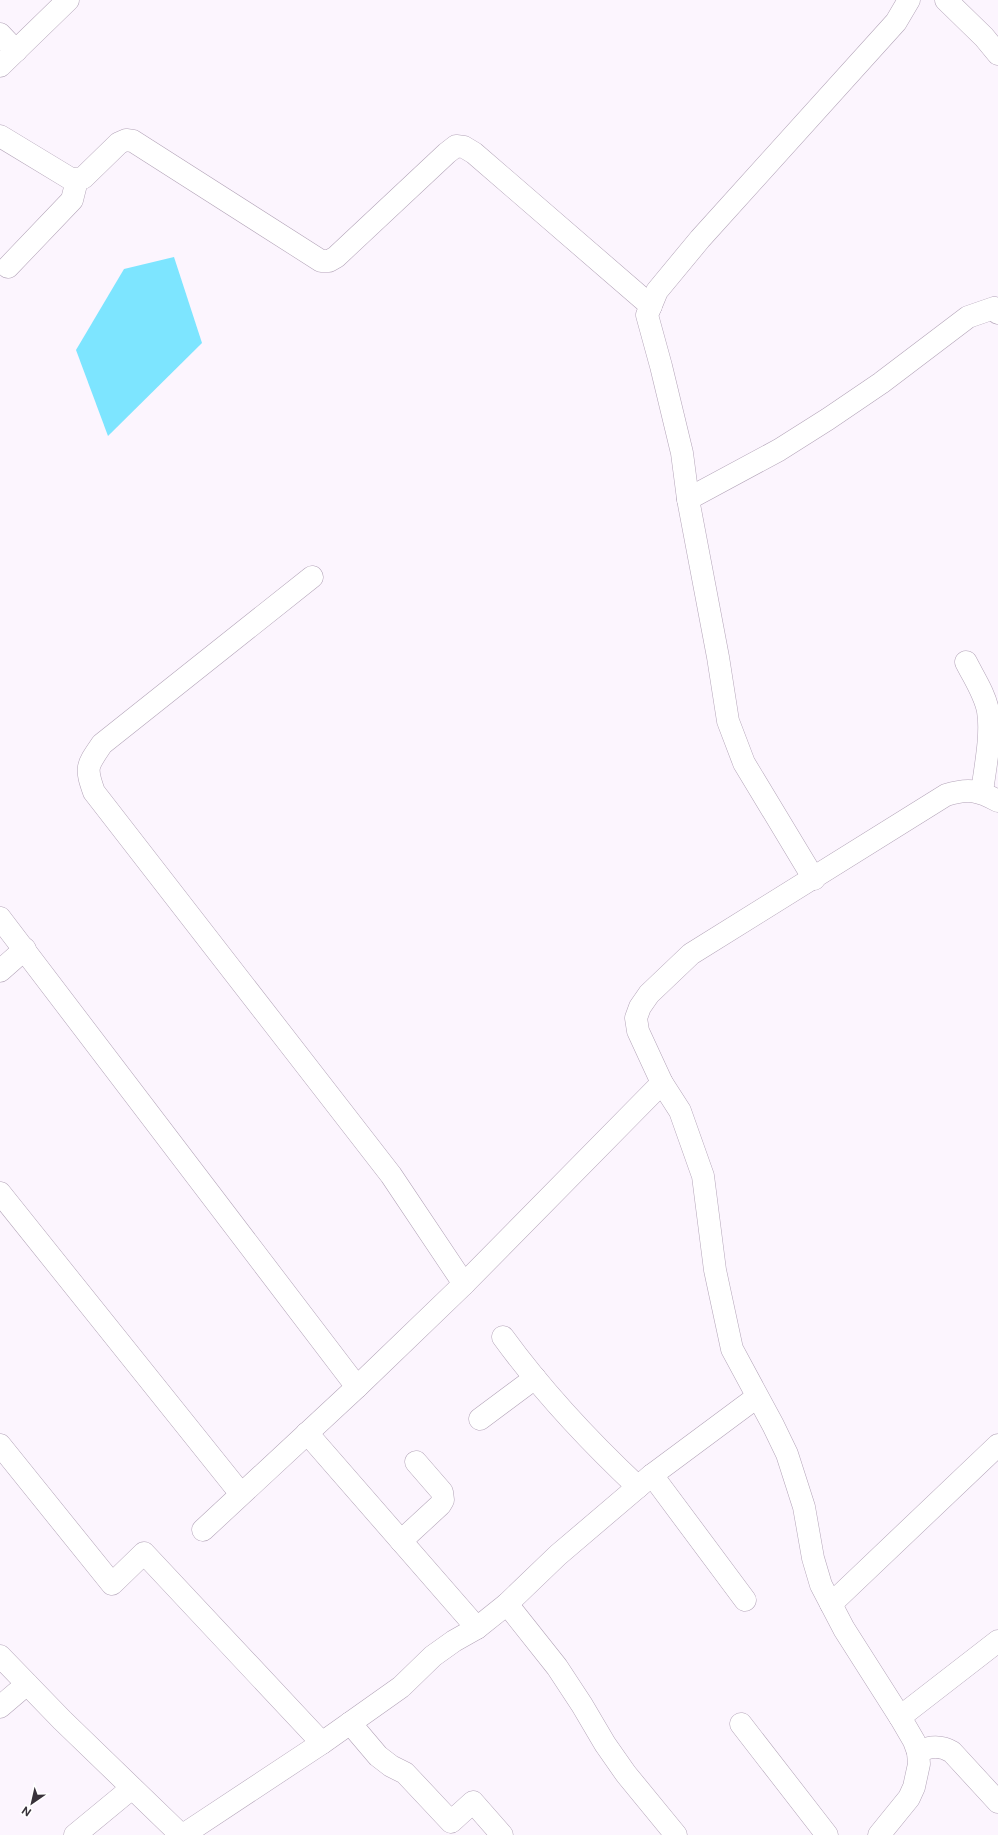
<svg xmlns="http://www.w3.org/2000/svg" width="998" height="1835" viewBox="0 0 998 1835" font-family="'Public Sans',sans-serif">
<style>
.water{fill:#7de5ff}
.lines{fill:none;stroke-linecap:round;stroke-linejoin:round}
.minor-casing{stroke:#b3a4b8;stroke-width:23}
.minor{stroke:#fff;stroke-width:22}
</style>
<rect width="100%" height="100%" fill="#fcf5fe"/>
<!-- water -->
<path class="water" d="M174,257l28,86 -94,93 -32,-86 48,-81z"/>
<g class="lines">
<!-- minor casing -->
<g class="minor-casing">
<g id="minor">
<path d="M946,0l38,37 14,17"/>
<path d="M0,34l16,17"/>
<path d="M0,66l68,-66"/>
<path d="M0,136l71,43 12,-1 36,-35 7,-3 7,1 188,120h8l7,-4 111,-104 9,-7 8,1 10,6 177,153"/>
<path d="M8,267l64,-67 5,-20"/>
<path d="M688,499l91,-49 49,-31 53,-36 87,-66 26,-9 4,5"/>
<path d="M312,577l-210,167c-15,22 -17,23 -8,48l297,383 73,109"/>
<path d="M966,662c8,16 19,32 22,49 4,24 -3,57 -6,81"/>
<path d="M814,879l-70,-116 -16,-42 -10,-64 -30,-158 -6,-46 -21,-87 -14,-51 10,-24 43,-52 196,-217 13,-22"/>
<path d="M0,918l357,469"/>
<path d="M0,971l25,-22"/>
<path d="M0,1193l241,301"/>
<path d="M503,1337c40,55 86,104 135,150"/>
<path d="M480,1419l55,-41"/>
<path d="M307,1433l170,195"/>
<path d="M0,1445l112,139 32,-31 178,190"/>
<path d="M652,1475l93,125"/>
<path d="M203,1530l154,-143 107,-103 198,-201"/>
<path d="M401,1541l39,-36 3,-5 -1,-8 -26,-30"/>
<path d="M507,1604l50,63 25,38 23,39 21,30 50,61"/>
<path d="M831,1604l167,-159"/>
<path d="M0,1656l62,64 119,115"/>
<path d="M0,1707l27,-23"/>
<path d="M900,1717l98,-76"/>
<path d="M350,1723l28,33 13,10 14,7 46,49 22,-20 29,33"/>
<path d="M741,1724l86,111"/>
<path d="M918,1752c12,-6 22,-7 34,0l46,50"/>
<path d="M75,1835l57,-47"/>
<path d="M183,1835l139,-92 79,-56 32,-31 21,-15 23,-13 30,-24 51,-49 94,-80 105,-78"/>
<path d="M879,1835l30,-37 5,-11 5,-23 -1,-12 -4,-11 -14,-24 -56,-88 -23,-44 -8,-27 -9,-51 -17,-53 -14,-29 -41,-76 -17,-79 -12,-94 -23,-65 -18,-28 -24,-52 -2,-13 4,-11 9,-13 42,-40 255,-159c22,-7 32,-5 52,6"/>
</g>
</g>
<!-- minor -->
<use href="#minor" class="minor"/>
</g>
<!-- north arrow -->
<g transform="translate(32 1803) rotate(214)" stroke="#ffffff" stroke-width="3" paint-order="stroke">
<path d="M0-3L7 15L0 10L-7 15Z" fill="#38323a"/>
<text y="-6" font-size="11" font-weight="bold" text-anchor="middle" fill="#38323a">N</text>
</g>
</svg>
